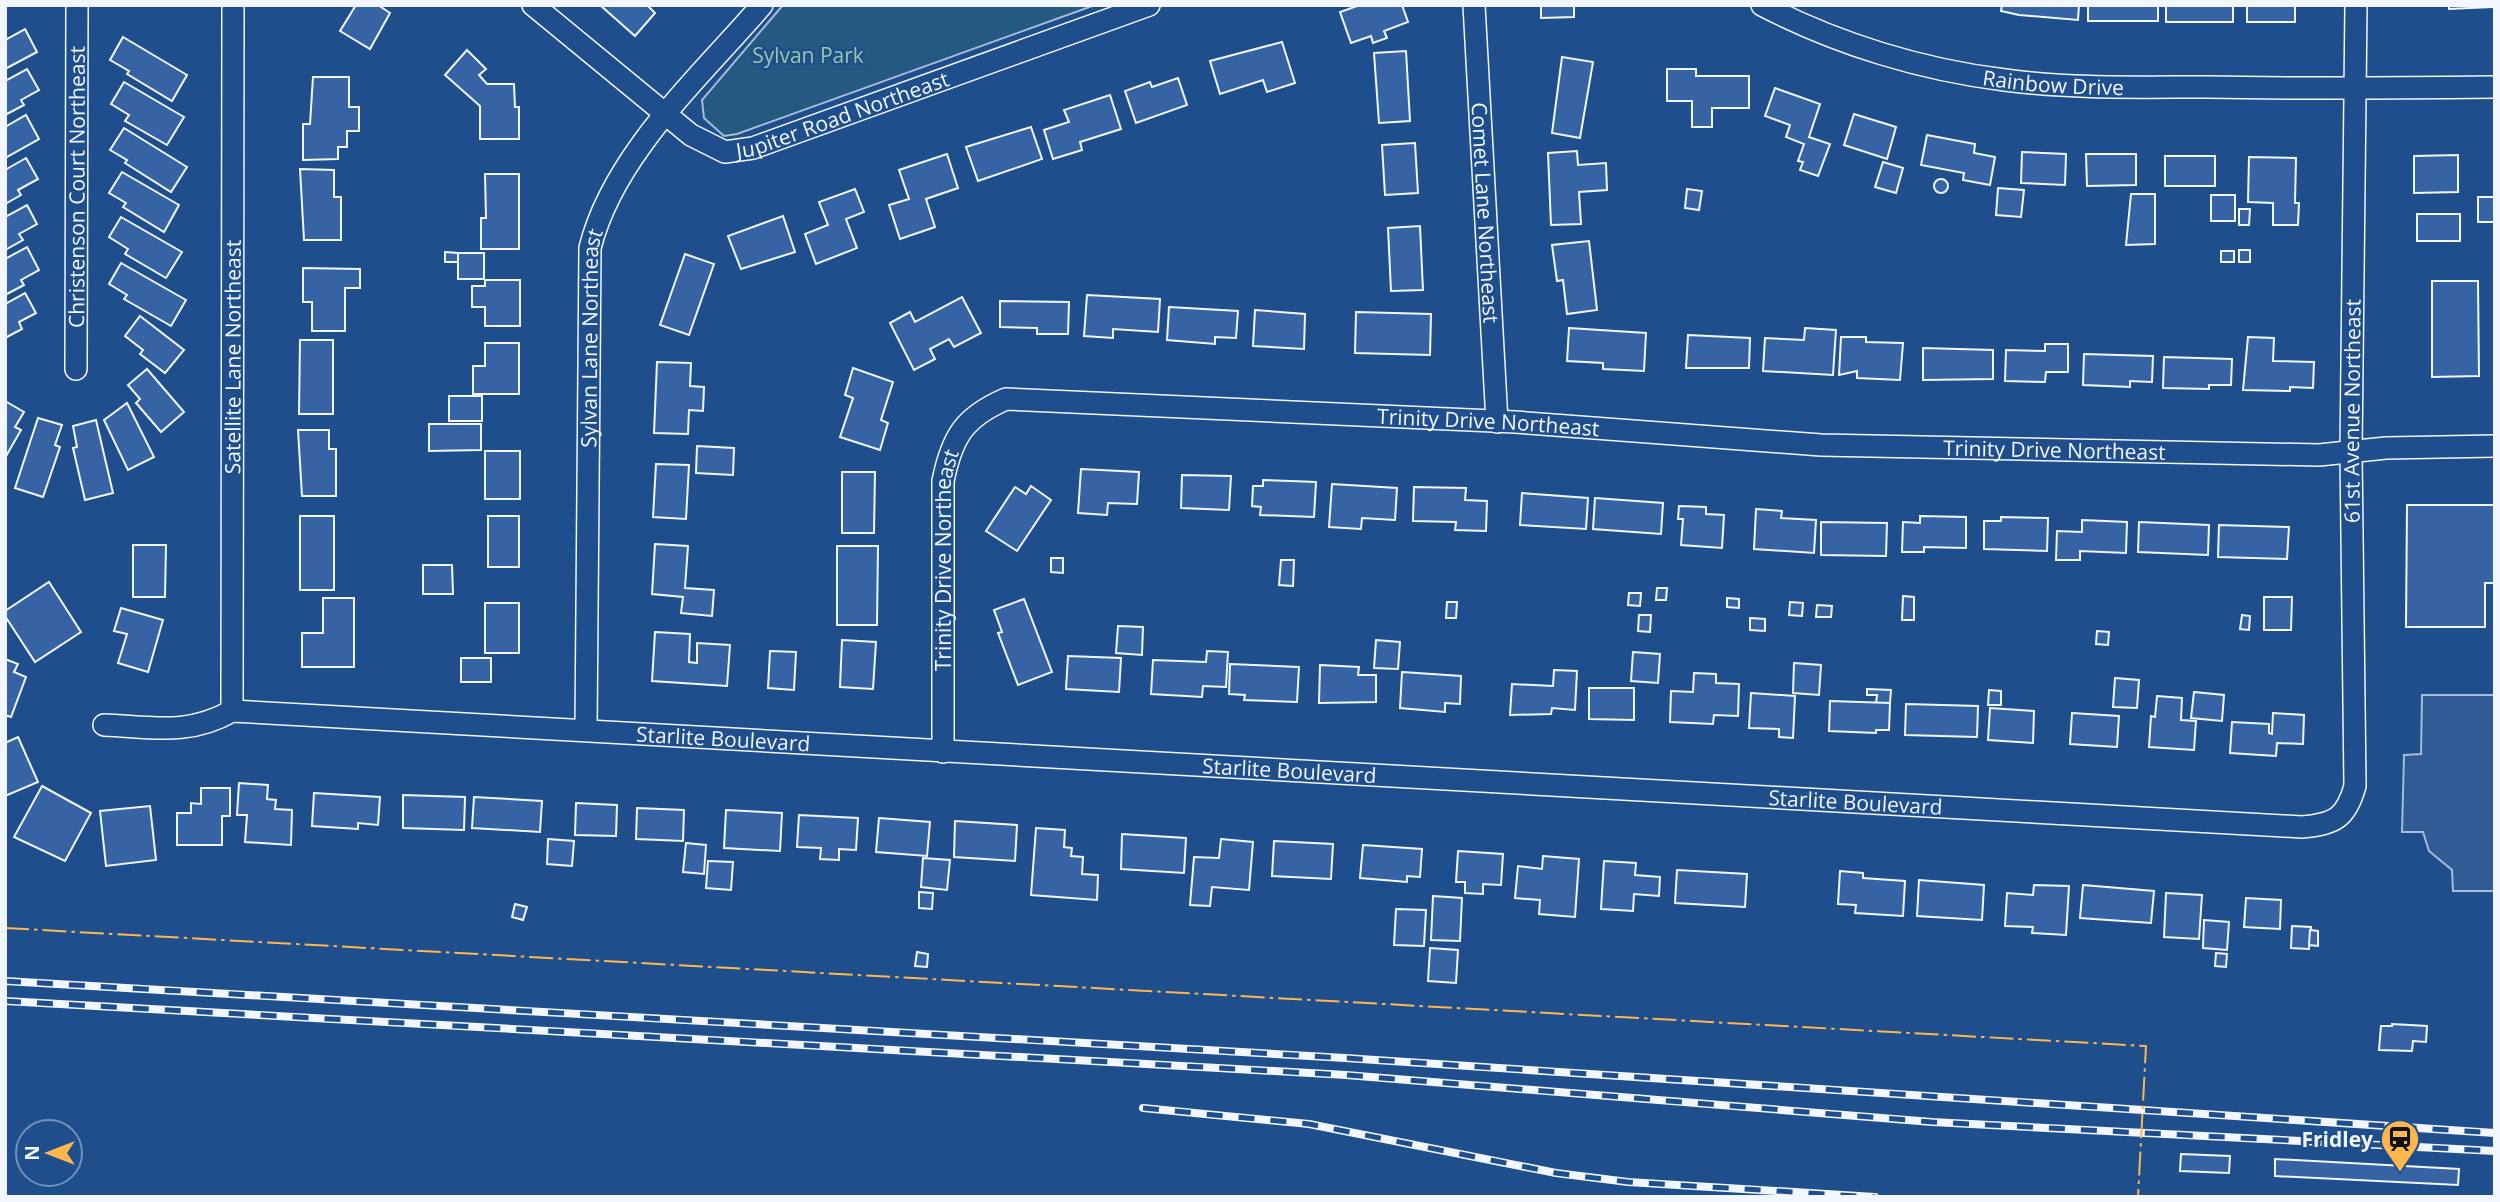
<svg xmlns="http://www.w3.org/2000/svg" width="2500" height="1202" viewBox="0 0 2500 1202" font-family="'Open Sans',sans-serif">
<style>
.green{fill:#245a82;stroke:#a8bbd7;stroke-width:2}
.parking{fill:#305b95;stroke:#a8bbd7;stroke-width:2}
.building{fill:#3563a3;stroke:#f2f6ff;stroke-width:2}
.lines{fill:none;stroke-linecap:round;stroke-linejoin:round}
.minor-casing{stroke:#f2f6ff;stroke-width:24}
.minor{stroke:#1f4e8c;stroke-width:21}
.rail-casing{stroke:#f2f6ff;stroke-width:8}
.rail{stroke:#1f4e8c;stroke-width:5;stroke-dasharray:16;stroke-linecap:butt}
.power{stroke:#ffb74d;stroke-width:2;stroke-dasharray:24 5 3.5 5;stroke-linecap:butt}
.labels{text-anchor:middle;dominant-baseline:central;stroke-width:5;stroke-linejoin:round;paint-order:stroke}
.park-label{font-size:21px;fill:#97c8a6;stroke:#1f4e8c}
.street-label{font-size:21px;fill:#f2f6ff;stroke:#1f4e8c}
.poi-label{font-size:21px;font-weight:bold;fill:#f2f6ff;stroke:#1f4e8c;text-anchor:end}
</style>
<rect width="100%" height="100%" fill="#1f4e8c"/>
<!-- green -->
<path class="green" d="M783,5h312l-358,129 -13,2 -20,-18 -2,-18z"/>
<!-- parking -->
<path class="parking" d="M2422,695h73v196h-42l-1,-21 -23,-19 -6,-19h-21l2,-77 17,-1z"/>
<!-- building -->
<g class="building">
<path d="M356,5h22l12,8 -20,36 -30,-18z"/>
<path d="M600,5h47l8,8 -20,23z"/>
<path d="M1360,5h42l6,17 -24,9 3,7 -14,5 -2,-7 -20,7 -11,-31z"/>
<path d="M1541,5h33v12l-33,1z"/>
<path d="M2002,5h77l-1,15 -59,-5 -18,-4z"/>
<rect x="2088" y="5" width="70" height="16"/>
<rect x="2166" y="5" width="67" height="17"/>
<rect x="2247" y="5" width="48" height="17"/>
<path d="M2449,5h43v2l-43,2z"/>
<path d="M25,29l12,23 -32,17v-29z"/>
<path d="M123,37l64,38 -15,26 -45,-27 2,-3 -19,-11z"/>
<path d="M1282,42l13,41 -28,9 -4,-12 -43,14 -10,-33z"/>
<path d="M467,50l19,19 -7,6 8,9h27l1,23h4v32h-39v-33l-35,-31z"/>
<path d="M1406,51l4,70 -31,2 -5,-70z"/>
<path d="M1562,57l31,5 -13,76 -28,-5z"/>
<path d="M27,69l12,21 -18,10 3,5 -19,10v-34z"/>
<path d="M1667,69h29v7h53v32h-37v19h-20v-26h-25z"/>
<path d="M313,77h36v30h10v24h-12v16h-9v12l-35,1v-36h7z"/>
<path d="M1178,78l9,27 -51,18 -11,-32 25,-9 2,5z"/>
<path d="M124,82l60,35 -17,28 -42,-24 4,-6 -18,-11z"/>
<path d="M1775,88l45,16 -11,33 21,7 -12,32 -18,-6 3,-8 -5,-1 6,-17 -18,-7 4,-12 -25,-9z"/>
<path d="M1110,95l11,34 -41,13 2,8 -29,9 -9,-29 25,-8 -5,-12z"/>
<path d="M1854,114l42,13 -9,32 -43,-14z"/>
<path d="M26,115l13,24 -34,19v-31z"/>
<path d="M1031,127l11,32 -64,22 -12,-34z"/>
<path d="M124,128l63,39 -16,25 -46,-29 2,-3 -17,-10z"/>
<path d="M1927,135l48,9 -1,9 21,4 -5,28 -27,-5 1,-7 -43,-8z"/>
<path d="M1415,143l3,50 -33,2 -3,-50z"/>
<path d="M1577,151l1,14 28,-2 1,27 -28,2 2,32 -30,1 -3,-72z"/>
<path d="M2022,152l44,2 -1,31 -44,-2z"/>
<path d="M947,154l11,34 -32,11 9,28 -35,12 -11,-34 20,-6 -10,-29z"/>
<path d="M2086,154h50v31l-49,1z"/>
<path d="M2458,155v37l-44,1v-37z"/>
<rect x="2165" y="156" width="50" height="30"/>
<path d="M2249,157l47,1 -1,45h4l-1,22h-25v-22l-25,-1z"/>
<path d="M26,158l12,21 -20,11 3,5 -16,9v-34z"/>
<path d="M1883,162l20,6 -7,25 -21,-6z"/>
<path d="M300,169l34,1v27h7v43h-37z"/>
<path d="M122,172l57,33 -15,27 -41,-25 3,-4 -17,-10z"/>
<path d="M485,174h34v75h-38v-31h5z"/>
<circle cx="1941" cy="186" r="7"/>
<path d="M1998,188l26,2 -3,27 -25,-2z"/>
<path d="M855,189l9,23 -18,7 11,29 -41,16 -11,-30 23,-9 -9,-23z"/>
<path d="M1687,189l15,2 -3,19 -14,-2z"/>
<path d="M2131,194h24v50l-29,1z"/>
<rect x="2211" y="195" width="24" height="26"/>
<rect x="2478" y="197" width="17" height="25"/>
<path d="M27,205l10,19 -18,10 4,6 -18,10v-33z"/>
<path d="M2239,209h11l-1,16h-10z"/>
<rect x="2417" y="214" width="43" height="27"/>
<path d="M783,216l12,36 -54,17 -13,-33z"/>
<path d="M121,217l61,35 -16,26 -41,-24 3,-5 -19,-12z"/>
<path d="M1420,226l3,64 -32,1 -3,-63z"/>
<path d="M1589,241l8,69 -30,4 -4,-34 -6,1 -5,-36z"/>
<path d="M27,247l12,23 -18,10 3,5 -19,10v-36z"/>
<rect x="2239" y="250" width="11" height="12"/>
<rect x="2221" y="251" width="13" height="11"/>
<path d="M445,252l13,1v9h-13z"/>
<rect x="458" y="253" width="26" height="26"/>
<path d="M685,254l29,10 -25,71 -29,-10z"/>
<path d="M121,263l65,37 -15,26 -47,-27 3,-4 -18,-11z"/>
<path d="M303,268l57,1v19h-15v43h-33v-29h-9z"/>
<path d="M485,280h35v46h-35v-19h-13v-21h13z"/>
<path d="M2432,281h46l1,95 -47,1z"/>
<path d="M25,293l11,20 -17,9 3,7 -17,9v-34z"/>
<path d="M1087,295l73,4 -2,33 -45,-3v9l-29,-2z"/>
<path d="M962,297l19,36 -27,14 -5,-8 -19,10 5,10 -21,11 -24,-47 20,-11 5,10z"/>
<path d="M1000,301l69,1 -1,32h-31v-6l-37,-1z"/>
<path d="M1169,307l69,4 -2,27 -21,-1v7l-48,-4z"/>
<path d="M1255,310l50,4 -1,35 -51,-3z"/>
<path d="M1356,312l75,2 -1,41 -75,-2z"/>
<path d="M140,316l44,34 -19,23 -25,-19 3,-4 -18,-14z"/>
<path d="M1569,328l77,5 -2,38 -41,-2v-6l-36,-2z"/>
<path d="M1805,328l31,2 -3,45 -70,-4 2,-33 39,2z"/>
<path d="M1688,335l62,3 -1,30h-63z"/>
<path d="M1841,337h25v5l37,1 -3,37 -43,-2v-7l-18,4z"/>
<path d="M2248,337l26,1 -1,23 41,1 -1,26 -23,-1v4l-47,-1z"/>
<path d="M300,340h33v74h-34z"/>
<path d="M485,343h34v51h-46v-28h12z"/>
<path d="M2045,344h23v28h-22l-1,10 -40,-1 1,-31 39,1z"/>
<path d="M1923,348l70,2v29l-70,1z"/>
<path d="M2084,354l69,2 -1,26 -22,-1v6l-47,-2z"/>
<path d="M2164,357l68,2 -1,26h-22v4l-46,-1z"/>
<path d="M657,362l34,1 -1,23 14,1 -1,24 -14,-1 -1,24 -34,-1z"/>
<path d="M853,368l40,14 -12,38 7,3 -8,27 -40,-13 13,-39 -8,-3z"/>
<path d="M147,369l37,43 -23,20 -25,-29 4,-4 -12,-14z"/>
<rect x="449" y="396" width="33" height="25"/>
<path d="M5,401l19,11 -9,15 6,3 -16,28z"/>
<path d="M127,403l27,54 -26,13 -24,-50z"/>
<path d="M38,418l24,7 -7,20 5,2 -17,50 -28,-9z"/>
<path d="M96,420l17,73 -28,7 -12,-52 4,-1 -4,-21z"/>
<path d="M429,424h52v26l-52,1z"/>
<path d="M298,430h31v19h7v47h-34z"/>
<path d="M697,446l37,2 -1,27 -37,-2z"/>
<rect x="485" y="451" width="35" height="48"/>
<path d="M656,464l33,1 -3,54 -33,-2z"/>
<path d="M1081,469l58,3 -2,32 -29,-1 -1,12 -29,-2z"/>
<path d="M842,472h33l-1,61h-32z"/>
<path d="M1182,475l49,1 -2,34 -48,-2z"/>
<path d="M1263,480l53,2 -2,35 -54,-2 1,-8 -9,-1 1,-20h10z"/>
<path d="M1332,484l65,4 -2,32 -33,-2 -1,11 -32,-2z"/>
<path d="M1031,486l20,14 -34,51 -31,-20 29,-44 11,7z"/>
<path d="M1414,487l52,1 -1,12 22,1 -1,30 -31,-1 1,-8 -43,-1z"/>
<path d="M1522,493l66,5 -2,31 -66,-4z"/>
<path d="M1595,498l68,5 -2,31 -68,-5z"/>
<path d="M2407,505h88v78h-10v44h-79z"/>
<path d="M1679,506l27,1v7l18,1 -2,33 -41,-3 2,-26h-5z"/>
<path d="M1756,509l26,2 -1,7 35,2 -2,33 -60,-4z"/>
<rect x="300" y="516" width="34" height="74"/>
<rect x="488" y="516" width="31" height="51"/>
<path d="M1920,516l46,1v31l-42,-1v5h-22l1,-30 17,1z"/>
<path d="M2001,517l47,1 -1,33 -63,-2v-28h17z"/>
<path d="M2082,520l45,2 -1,31 -46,-2v9h-24l1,-29 25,1z"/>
<path d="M1821,522l66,1 -1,33 -65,-1z"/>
<path d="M2139,522l70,3 -1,30 -70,-3z"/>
<path d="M2219,525l70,2 -2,32 -69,-2z"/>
<path d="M655,544l33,2 -3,42 29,2 -2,26 -31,-3 2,-16 -31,-3z"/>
<path d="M133,545h33l-1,52h-32z"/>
<path d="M837,546h41l-1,79h-40z"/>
<path d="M1051,558h12v15l-12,-1z"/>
<path d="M1281,560h13l-1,26 -14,-1z"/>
<path d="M423,565h29l1,29h-30z"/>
<path d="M49,582l32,50 -46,30 -30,-46v-5z"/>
<path d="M1657,588h10l-1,12h-10z"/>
<path d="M1629,593h12l-1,13 -12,-1z"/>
<path d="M1903,596l11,1v23h-12z"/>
<path d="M2264,597h28l-1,33h-27z"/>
<path d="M323,598h31v69h-52v-34h21z"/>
<path d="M1727,598l12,1v9l-12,-1z"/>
<path d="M1024,599l28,73 -34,13 -20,-52 4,-1 -8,-22z"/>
<path d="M1447,602h10l-1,16h-10z"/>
<path d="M1790,602l13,1 -1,13 -13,-1z"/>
<rect x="485" y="603" width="34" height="50"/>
<path d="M1817,605l15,1 -1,11h-15z"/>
<path d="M121,608l42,12 -15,52 -30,-9 9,-29 -13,-3z"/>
<path d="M1639,615h12l-1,17 -12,-1z"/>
<path d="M2242,615l8,1 -1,14 -9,-1z"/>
<path d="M1750,618l15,1v12l-15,-1z"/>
<path d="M1118,626l25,1 -1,28 -26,-2z"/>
<path d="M2097,631l12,1 -1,13 -12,-1z"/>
<path d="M655,632l35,2 -1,28 8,1v-20l33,2 -3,41 -75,-5z"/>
<path d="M842,640l34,2 -3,47 -33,-2z"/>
<path d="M1376,640l24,2 -2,27 -24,-1z"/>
<path d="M770,651l26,1 -2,38 -26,-2z"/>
<path d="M1207,651l21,1 -2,35 -23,-1 -1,11 -51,-3 2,-34 53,2z"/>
<path d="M1633,652l27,2 -2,29 -27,-2z"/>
<path d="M1068,656l53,2 -2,34 -53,-3z"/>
<rect x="461" y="658" width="30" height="24"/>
<path d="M5,659l13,5 -4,8 12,5 -15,40 -6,-2z"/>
<path d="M1794,663l27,2 -2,30 -26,-2z"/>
<path d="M1230,664l69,3 -2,35 -53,-2 1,-5 -16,-1z"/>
<path d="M1320,665l39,2 -1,8h18v27l-57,1z"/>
<path d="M1554,670l23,1 -2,39 -23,-2 -1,6 -41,1 2,-31 41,2z"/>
<path d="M1402,672l59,4 -1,28 -15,-1v9l-45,-4z"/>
<path d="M1694,673l22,1v9l23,1 -1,32 -24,-1 -1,9 -43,-2 1,-31 22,1z"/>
<path d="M2115,678l24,2 -2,28 -24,-1z"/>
<path d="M1589,688h45v32l-45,-1z"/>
<path d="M1867,689l24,1 -1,13h-14l1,-8h-10z"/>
<path d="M1989,690l12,1v14h-13z"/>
<path d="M2194,692l30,3 -2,26 -31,-3z"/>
<path d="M1751,693l44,3 -2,42 -14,-1v-8l-30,-1z"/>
<path d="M2157,696l25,2 -1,22 15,1 -2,29 -45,-3 2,-31 4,1z"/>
<path d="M1830,701l60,2 -1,27h-13v3l-47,-2z"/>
<path d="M1906,704l72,2 -1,31 -72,-2z"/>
<path d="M1990,708l44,3 -1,32 -45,-3z"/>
<path d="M2072,713l47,3 -2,31 -47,-3z"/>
<path d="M2273,713l31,2 -1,29 -26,-1 -1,13 -46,-3 2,-31 37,2v9l3,1z"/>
<path d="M18,737l20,45 -33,14v-53z"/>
<path d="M239,783l29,2 -1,14 9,1 -1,9 17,1 -1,35 -46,-3 2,-27h-10z"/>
<path d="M42,786l49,27 -26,48 -51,-24z"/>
<path d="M201,788h29v28h-8v29h-45v-32h14v-10l10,1z"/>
<path d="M314,793l66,4 -2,28 -20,-2v6l-46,-3z"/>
<path d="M403,795l62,2 -1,33 -61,-2z"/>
<path d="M474,797l68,4 -2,31 -68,-4z"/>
<path d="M576,803l41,2 -1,31 -41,-1z"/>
<path d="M150,806l6,54 -50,6 -6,-55z"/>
<path d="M637,808l47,2 -1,31 -47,-2z"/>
<path d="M726,810l56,3 -2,38 -56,-3z"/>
<path d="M799,815l59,3 -2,32 -17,-1v11l-19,-1 1,-11 -24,-1z"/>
<path d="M879,818l51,4 -3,34 -51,-4z"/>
<path d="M955,821l62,4 -2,36 -61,-4z"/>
<path d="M1036,828l29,2 -1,17 8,1 -1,8 12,1 -1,17 16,1 -1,25 -66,-5z"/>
<path d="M1122,834l64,4 -2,35 -63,-4z"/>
<path d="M548,839l26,2 -2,25 -25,-2z"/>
<path d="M1221,839l32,3 -4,48 -37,-3 -2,19 -20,-1 4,-48 25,1z"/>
<path d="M1274,841l59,3 -2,35 -59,-3z"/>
<path d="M686,843l20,2 -2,29 -21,-2z"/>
<path d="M1363,845l59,4 -2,28 -13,-1v6l-47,-4z"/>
<path d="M1458,851l45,3 -2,31 -18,-1v10l-18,-1v-11h-9z"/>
<path d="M1543,856l36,3 -4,58 -36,-3 1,-14 -25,-2 3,-32 24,3z"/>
<path d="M923,858l27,2 -3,30 -26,-3z"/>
<path d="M708,861l25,1 -2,28 -25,-2z"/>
<path d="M1604,861l32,2 -1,12 25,2 -1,19 -25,-2 -1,17 -32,-2z"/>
<path d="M1677,870l70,4 -2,33 -70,-4z"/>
<path d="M1840,871l23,2v5l42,3 -2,35 -48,-3 1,-8 -18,-1z"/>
<path d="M1919,880l65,5 -2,35 -65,-4z"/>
<path d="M2034,885l35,1 -3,49 -34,-2 1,-6 -28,-1 2,-33 26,2z"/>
<path d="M2083,885l71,6 -3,32 -71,-5z"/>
<path d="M919,892l14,1 -1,16 -13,-1z"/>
<path d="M2166,893l36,2 -3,44 -35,-2z"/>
<path d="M1433,896l29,2 -2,43 -29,-1z"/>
<path d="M2246,898l35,2 -1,29 -36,-2z"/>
<path d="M515,904l12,3 -4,13 -11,-3z"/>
<path d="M1396,909l30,1 -2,36 -30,-1z"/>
<path d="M2204,920l25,2 -2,28 -24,-2z"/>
<path d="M2292,926l19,1 -2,22 -18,-1z"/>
<path d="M2310,930l8,1v15l-9,-1z"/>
<path d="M1430,948l28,2 -2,33 -28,-2z"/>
<path d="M917,952l11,2 -1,13 -12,-1z"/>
<path d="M2216,953l11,1 -1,13 -11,-1z"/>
<path d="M2392,1024l35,2 -1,16 -13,-1 -1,10 -33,-1 2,-24h11z"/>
<path d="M2181,1154l49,2 -1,17 -49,-2z"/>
<path d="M2275,1159l184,10 -1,16 -183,-9z"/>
</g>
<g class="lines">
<!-- minor casing -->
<g class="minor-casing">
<g id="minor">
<path id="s1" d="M533,5l158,130 34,17 28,-4 396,-143"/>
<path id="s2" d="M1474,5l23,417"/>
<path id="s3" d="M1762,5c75,39 160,65 243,75 67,9 135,7 202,7 96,2 192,1 288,0"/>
<path id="s4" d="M76,369l1,-364"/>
<path id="s5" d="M232,711l2070,116c33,-3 44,-9 53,-41l-4,-334 5,-447"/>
<path id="s6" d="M232,711l1,-706"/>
<path d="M104,725c48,2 84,11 128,-14"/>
<path id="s7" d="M586,730l4,-482c23,-93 110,-171 172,-243"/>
<path id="s8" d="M943,752v-271c9,-44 21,-64 63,-82l509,23 306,23 498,10 67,-7 109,-2"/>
</g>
</g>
<!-- minor -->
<use href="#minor" class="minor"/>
<!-- rail casing -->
<g class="rail-casing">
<g id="rail">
<path d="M5,981l1340,77 1150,75"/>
<path d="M5,1001l1341,74 586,47 563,29"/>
<path d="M1143,1108l166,16 247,49 72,9 247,15"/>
</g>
</g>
<!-- rail -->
<use href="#rail" class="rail"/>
<!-- power -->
<path class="power" d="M5,928l2141,118 -8,151"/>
</g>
<!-- icons -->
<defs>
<g id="station-pin" transform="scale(2.0125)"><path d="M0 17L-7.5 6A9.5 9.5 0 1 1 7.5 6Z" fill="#ffb74d" stroke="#1f4e8c"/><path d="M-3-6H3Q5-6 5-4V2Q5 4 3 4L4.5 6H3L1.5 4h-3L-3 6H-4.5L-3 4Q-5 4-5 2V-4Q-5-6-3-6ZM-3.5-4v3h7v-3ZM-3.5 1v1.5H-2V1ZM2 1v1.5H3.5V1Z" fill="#111"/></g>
</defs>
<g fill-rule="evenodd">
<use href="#station-pin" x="2400" y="1139"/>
</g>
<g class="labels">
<!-- park labels -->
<g class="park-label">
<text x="808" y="55">Sylvan Park</text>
</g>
<!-- street labels -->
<g class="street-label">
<text stroke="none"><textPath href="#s3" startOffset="304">Rainbow Drive</textPath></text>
<text stroke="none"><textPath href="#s1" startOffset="366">Jupiter Road Northeast</textPath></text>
<text stroke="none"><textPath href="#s4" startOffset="182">Christenson Court Northeast</textPath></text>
<text stroke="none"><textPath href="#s2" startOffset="208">Comet Lane Northeast</textPath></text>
<text stroke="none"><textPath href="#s7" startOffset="392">Sylvan Lane Northeast</textPath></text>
<text stroke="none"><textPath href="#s6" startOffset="354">Satellite Lane Northeast</textPath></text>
<text stroke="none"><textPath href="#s5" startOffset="2522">61st Avenue Northeast</textPath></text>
<text stroke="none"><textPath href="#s8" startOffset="863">Trinity Drive Northeast</textPath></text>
<text stroke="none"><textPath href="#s8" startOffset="1430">Trinity Drive Northeast</textPath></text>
<text stroke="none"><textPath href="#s8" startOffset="192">Trinity Drive Northeast</textPath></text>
<text stroke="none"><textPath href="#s5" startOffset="492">Starlite Boulevard</textPath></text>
<text stroke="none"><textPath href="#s5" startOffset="1059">Starlite Boulevard</textPath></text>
<text stroke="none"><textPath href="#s5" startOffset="1626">Starlite Boulevard</textPath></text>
</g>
<!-- poi labels -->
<g class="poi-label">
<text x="2373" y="1139">Fridley</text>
</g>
</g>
<!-- border -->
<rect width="2500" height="1202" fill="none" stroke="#f2f6ff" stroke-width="14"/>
<!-- north arrow -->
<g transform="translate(49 1153) rotate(270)"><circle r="33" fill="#1f4e8c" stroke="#7391ba" stroke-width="2"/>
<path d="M0-5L12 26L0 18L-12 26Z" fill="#ffb74d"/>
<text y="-10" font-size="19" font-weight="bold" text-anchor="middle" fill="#f2f6ff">N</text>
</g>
</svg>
